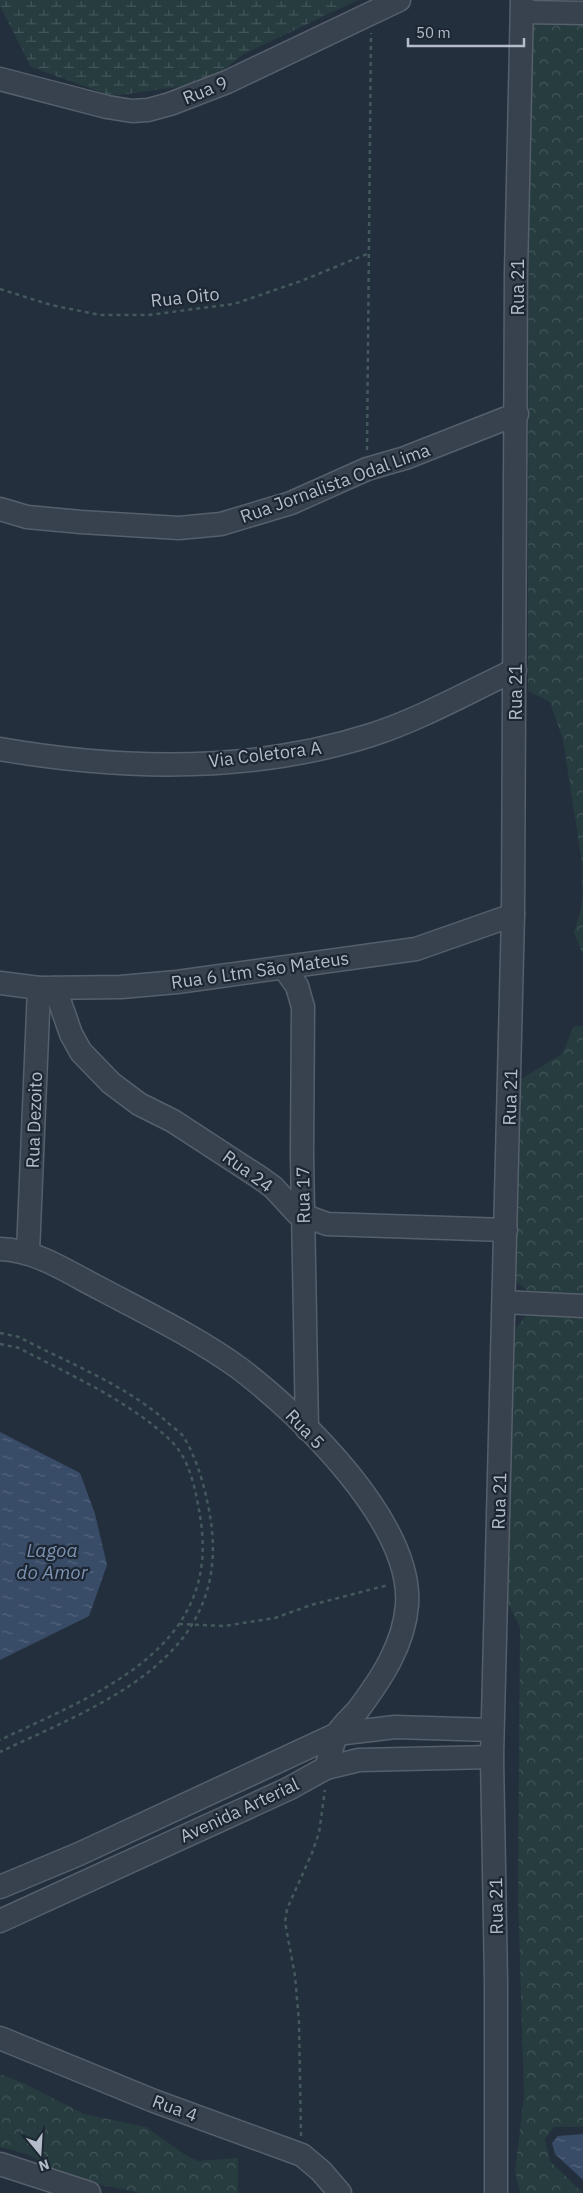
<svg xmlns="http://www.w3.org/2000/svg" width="583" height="2193" viewBox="0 0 583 2193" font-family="'IBM Plex Sans',sans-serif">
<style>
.forest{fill:url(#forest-crowns)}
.wetland{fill:url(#wetland-marsh)}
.water{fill:url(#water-ripples)}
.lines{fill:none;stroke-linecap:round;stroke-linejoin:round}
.minor-casing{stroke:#565f6c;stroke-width:25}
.path{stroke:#44595c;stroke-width:2.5;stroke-dasharray:4 4;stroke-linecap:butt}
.minor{stroke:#38414e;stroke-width:22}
.labels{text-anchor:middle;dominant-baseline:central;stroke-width:4.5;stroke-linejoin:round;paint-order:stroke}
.street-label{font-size:18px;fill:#b4bcc9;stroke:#1d2633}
.water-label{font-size:19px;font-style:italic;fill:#7c92b1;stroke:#1d2633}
</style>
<defs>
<pattern id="forest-crowns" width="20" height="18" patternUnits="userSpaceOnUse" patternTransform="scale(1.25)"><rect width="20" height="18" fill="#263c3f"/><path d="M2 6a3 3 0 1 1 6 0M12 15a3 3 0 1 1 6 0" fill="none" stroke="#435659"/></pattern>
<pattern id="wetland-marsh" width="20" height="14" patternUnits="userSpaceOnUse" patternTransform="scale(1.25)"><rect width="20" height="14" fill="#263c3f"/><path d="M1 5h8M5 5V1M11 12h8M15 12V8" fill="none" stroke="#435659"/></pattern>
<pattern id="water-ripples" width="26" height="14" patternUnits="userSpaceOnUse" patternTransform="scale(1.25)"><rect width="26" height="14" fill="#394c67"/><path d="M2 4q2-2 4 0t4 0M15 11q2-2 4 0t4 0" fill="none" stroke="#53647b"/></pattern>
</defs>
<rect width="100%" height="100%" fill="#242f3e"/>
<!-- forest -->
<g class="forest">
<path d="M583,20v935l-9,-23 8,-27v-42l-19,-123 -13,-38 -22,-11 1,-664 5,-5z"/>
<path d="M574,1026h9v269l-52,-1 -17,-14 7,-201 41,-25z"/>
<path d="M527,1314l56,2v811h-29l-9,12 5,22 33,32h-63l-5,-22 9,-74 -6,-203 2,-267 -14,-28 8,-268z"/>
<path d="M0,2074l23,9 61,31 62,13 41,29 11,5 40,-3v35h-97l-72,-15 -42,-24 -27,-7z"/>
</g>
<!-- wetland -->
<path class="wetland" d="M0,0h358l-114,54 -38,29 -94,13 -81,-29 -31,-61z"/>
<!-- water -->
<g class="water">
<path d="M0,1432l80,41 15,41 12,51 -18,51 -89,44z"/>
<path d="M583,2134v46l-28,-26 -3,-11 6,-7z"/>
</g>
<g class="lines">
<!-- minor casing -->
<g class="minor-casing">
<g id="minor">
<path d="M522,12l61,1"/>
<path d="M0,79l107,28 25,4 16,-1 22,-6 57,-22 172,-82"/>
<path d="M0,509l27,8 54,5 98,6 42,-4 70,-21 76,-34 38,-11 112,-44"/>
<path d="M0,749c121,21 252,24 371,-14 50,-16 97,-43 144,-65"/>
<path d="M284,968l13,18 6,21 -1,147 5,275"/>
<path d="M0,983l39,5 82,-1 56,-5 239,-33 97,-34"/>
<path d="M55,988l16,46 10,18 30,31 28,21 34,17 86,56 14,10 24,26 30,11 179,6"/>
<path d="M0,1249c37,1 69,24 101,40 45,24 97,49 138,79 61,46 174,155 168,237 -3,40 -26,74 -49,105 -7,8 -17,16 -22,26 -4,10 -7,22 -10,32"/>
<path d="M28,1252l11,-264"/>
<path d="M504,1302l79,4"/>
<path d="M0,1887l79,-33 258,-120 58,-7 97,3"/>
<path d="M0,1921l288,-132 38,-21 33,-8 133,-3"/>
<path d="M0,2038l154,63 148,54 19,16 19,22"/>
<path d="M0,2164l89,29"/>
<path d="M496,2193v-211l-4,-225 21,-842 3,-642 6,-273"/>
</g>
</g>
<!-- path -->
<g class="path">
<path d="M0,289l51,16 49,10h48l86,-11 67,-23 66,-27"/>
<path d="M367,450l4,-417"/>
<path d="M0,1333l19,4c49,26 105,47 147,84 5,5 13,10 17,15 15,23 24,59 28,86 19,137 -110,182 -211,230"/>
<path d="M0,1344l19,4c51,27 109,52 151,92 20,18 26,52 30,76 23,133 -104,178 -200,224"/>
<path d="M179,1624l45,2 51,-8 36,-13 77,-20"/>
<path d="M301,2136l-2,-114 -4,-46 -10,-54 2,-13 25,-56 7,-20 6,-43"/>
</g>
<!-- minor -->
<use href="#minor" class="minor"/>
</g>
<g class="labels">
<!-- street labels -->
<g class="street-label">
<text transform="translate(205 90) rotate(-22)">Rua 9</text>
<text transform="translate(517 287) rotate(-90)">Rua 21</text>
<text transform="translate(185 297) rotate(-6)">Rua Oito</text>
<text transform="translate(335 483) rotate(-20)">Rua Jornalista Odal Lima</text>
<text transform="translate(515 692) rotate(-90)">Rua 21</text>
<text transform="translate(265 754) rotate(-7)">Via Coletora A</text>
<text transform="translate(260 970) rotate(-8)">Rua 6 Ltm São Mateus</text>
<text transform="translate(510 1097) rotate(-88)">Rua 21</text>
<text transform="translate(34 1120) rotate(-88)">Rua Dezoito</text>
<text transform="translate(248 1171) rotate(36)">Rua 24</text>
<text transform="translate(303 1195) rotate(-91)">Rua 17</text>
<text transform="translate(305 1429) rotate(46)">Rua 5</text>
<text transform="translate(499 1501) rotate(-88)">Rua 21</text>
<text transform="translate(239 1810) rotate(-25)">Avenida Arterial</text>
<text transform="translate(496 1906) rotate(-91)">Rua 21</text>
<text transform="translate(175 2108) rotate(20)">Rua 4</text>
</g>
<!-- water labels -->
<g class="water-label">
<text x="52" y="1550">Lagoa<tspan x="52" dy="22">do Amor</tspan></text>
</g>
</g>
<!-- north arrow -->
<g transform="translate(40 2153) rotate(162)" stroke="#1d2633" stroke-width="4" paint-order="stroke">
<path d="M0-4L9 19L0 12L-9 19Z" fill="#b4bcc9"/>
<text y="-8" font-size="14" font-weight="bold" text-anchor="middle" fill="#b4bcc9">N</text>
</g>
<!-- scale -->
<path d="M408 38v8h116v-8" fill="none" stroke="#b4bcc9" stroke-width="2.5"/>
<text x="416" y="38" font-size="15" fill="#b4bcc9" stroke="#1d2633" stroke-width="4" paint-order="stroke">50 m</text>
</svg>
